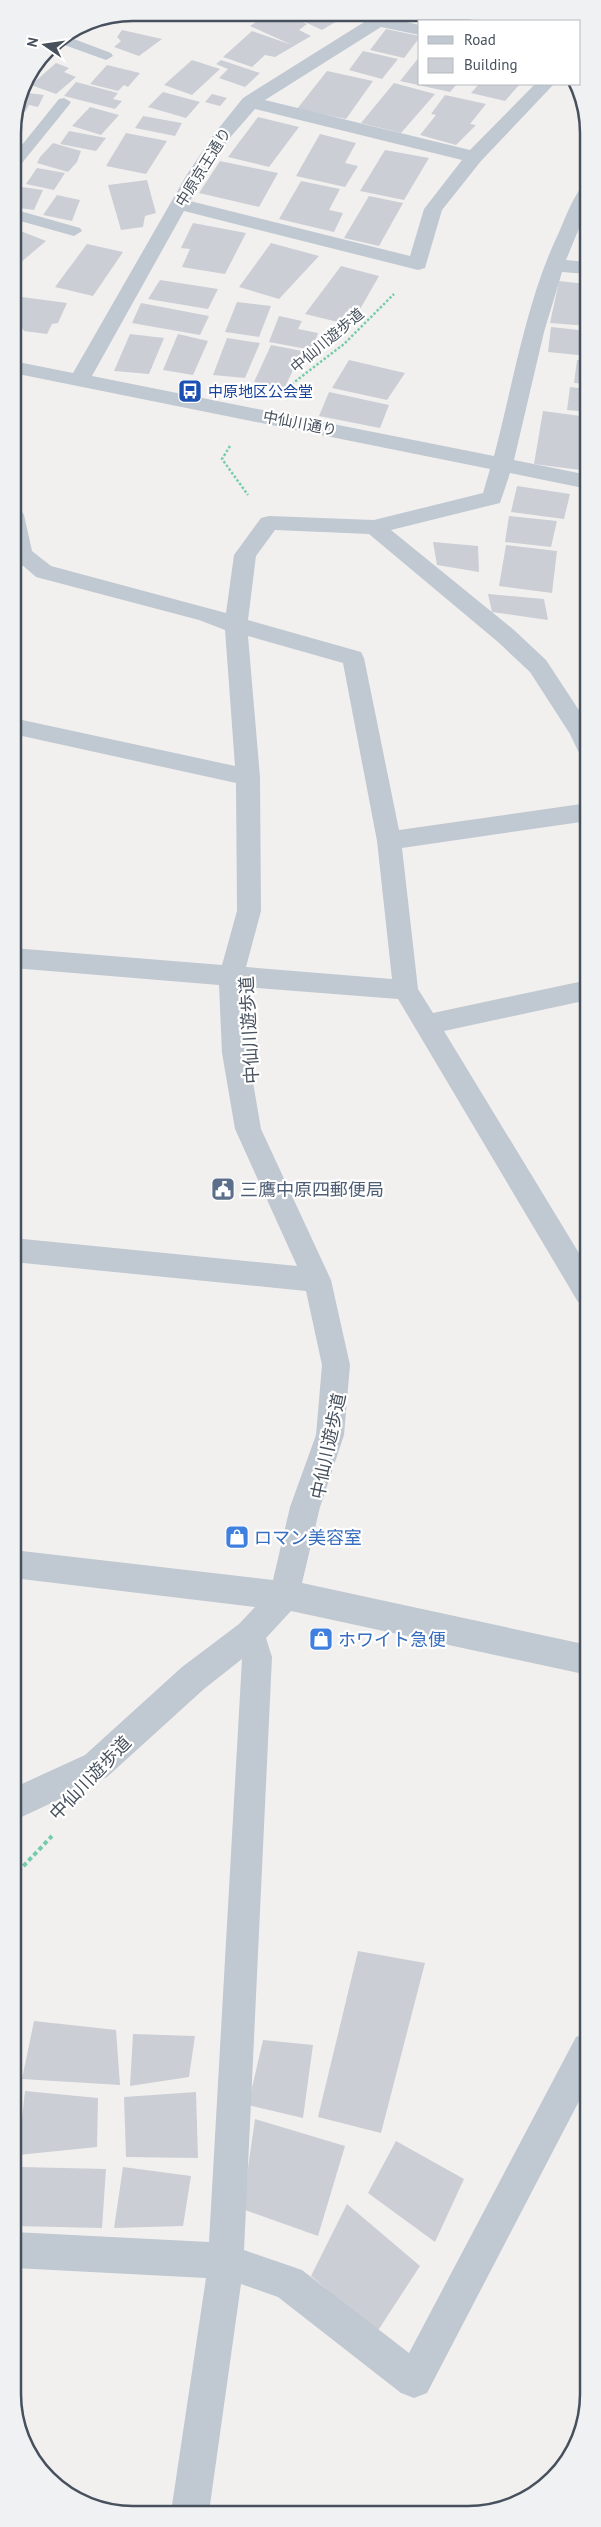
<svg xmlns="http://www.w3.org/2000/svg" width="601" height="2527" viewBox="0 0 601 2527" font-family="'PT Sans','Noto Sans JP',sans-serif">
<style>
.building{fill:#cbced5}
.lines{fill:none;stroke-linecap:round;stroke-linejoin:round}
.path-far1{stroke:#76cdab;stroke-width:2.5;stroke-dasharray:2.5 2;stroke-linecap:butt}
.path{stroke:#76cdab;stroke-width:4;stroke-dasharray:4.5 3;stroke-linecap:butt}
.service{fill:#c0c8d1;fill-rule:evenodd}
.minor{fill:#c0c8d1;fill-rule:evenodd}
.labels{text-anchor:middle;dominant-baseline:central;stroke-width:4.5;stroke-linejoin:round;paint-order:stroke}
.far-street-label{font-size:15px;fill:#47515d;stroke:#fff}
.far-transit-label{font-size:15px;fill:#164399;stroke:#fff;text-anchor:start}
.street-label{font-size:18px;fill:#47515d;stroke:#fff}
.service-label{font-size:18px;fill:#4e5e75;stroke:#fff;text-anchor:start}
.shop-label{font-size:18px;fill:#366cbe;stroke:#fff;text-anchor:start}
.rim{fill:none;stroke:#47515d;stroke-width:2.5}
</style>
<rect width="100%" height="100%" fill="#f2f0ef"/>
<!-- building -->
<g class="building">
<path d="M269,13h14l24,11 -8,6 12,6 -36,21 -10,-2 -13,12 -29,-10 29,-26 40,14 -42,-19z"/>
<path d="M288,14h34l15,7 -15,9z"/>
<path d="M427,14l13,1h24l-6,6h-10z"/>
<path d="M92,21l-2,7 -13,10 -9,-3z"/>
<path d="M386,29l34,7v1l-16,21 -34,-8z"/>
<path d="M122,30l40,9 -23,17 -25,-9 7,-6 -4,-4z"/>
<path d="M363,51l35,8 -16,20 -33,-9z"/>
<path d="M420,56v28h37l-7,8 -50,-11z"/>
<path d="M192,60l28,9 -28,26 -28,-10z"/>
<path d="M221,60l39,13 -15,14 -26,-9 9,-9 -12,-5z"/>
<path d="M56,63l13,5 -5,4 12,5 -20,17 -25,-9z"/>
<path d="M107,65l33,8 -12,14 -4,-2 -6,6 -28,-7z"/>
<path d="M327,71l46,10 -27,38 -49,-10z"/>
<path d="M76,82l42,11 -5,6 9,2 -7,8 -51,-13z"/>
<path d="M394,83l41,11 -34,39 -40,-10z"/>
<path d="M479,84h41l-15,17 -34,-8z"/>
<path d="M21,92l23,3 -6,12 -9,-2 -4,7 -9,-2z"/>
<path d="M163,92l37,10 -14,16 -38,-11z"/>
<path d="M212,94l15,4 -7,8 -15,-4z"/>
<path d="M445,95l41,9 -16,20 6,1 -20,20 -36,-10 16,-20 -5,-1z"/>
<path d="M90,107l29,8 -18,20 -29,-9z"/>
<path d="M15,115l7,1 -9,18v-9z"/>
<path d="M143,116l39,7 -7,13 -40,-8z"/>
<path d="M258,117l41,10 -30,40 -41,-10z"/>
<path d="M69,131l37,7 -10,13 -36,-7z"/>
<path d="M126,133l41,8 -21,33 -40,-8z"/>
<path d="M320,134l36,9 -11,20 13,3 -13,21 -49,-11z"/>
<path d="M53,143l28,8 -4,11 -9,10 -31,-9 3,-6z"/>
<path d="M385,150l44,8 -25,42 -44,-9z"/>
<path d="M220,161l58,12 -19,34 -60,-14z"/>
<path d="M37,168l28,5 -11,17 -28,-6z"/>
<path d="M147,180l9,33 -11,3 -2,11 -22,3 -13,-45z"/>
<path d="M301,181l39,8 -11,21 14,3 -9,19 -55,-13z"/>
<path d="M15,186l28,4 -9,20 -21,-3v-16z"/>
<path d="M57,195l23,5 -8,21 -29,-6z"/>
<path d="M369,196l34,7 -24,43 -35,-8z"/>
<path d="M193,223l53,10 -21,41 -43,-7 8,-18 -9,-1z"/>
<path d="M13,228l33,13 -33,28z"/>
<path d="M271,243l48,13 -40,43 -40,-12z"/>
<path d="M87,244l36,8 -30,44 -38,-9z"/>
<path d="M341,266l38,10 -20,35 -9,-3 -12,14 -33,-8z"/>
<path d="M160,280l58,9 -10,20 -60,-10z"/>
<path d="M559,281l28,3 1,42 -38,-3z"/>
<path d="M22,297l45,6 -9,20 -6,1 -5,10 -23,-3 -1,-2 -10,-2v-22l5,-1z"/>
<path d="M237,302l34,4 -12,31 -34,-5z"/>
<path d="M141,303l68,13 -9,19 -68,-12z"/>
<path d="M279,316l23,5 -4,8 20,4 -6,17 -43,-8z"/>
<path d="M551,327l37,4v25l-40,-4z"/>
<path d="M130,334l34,4 -15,36 -35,-3z"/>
<path d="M178,334l30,7 -15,34 -30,-5z"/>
<path d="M227,338l33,5 -15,35 -32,-3z"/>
<path d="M271,345l31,6 -17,36 -31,-5z"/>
<path d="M349,360l56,13 -18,27 -55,-12z"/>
<path d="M577,360l11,1v23l-14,-1z"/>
<path d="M570,387l18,2v23l-21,-2z"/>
<path d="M329,392l60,13 -9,23 -61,-12z"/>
<path d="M543,411l45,6v54l-54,-7z"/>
<path d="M517,486l53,8 -6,25 -53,-7z"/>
<path d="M587,515h1v37l-8,-1z"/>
<path d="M509,516l48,5 -6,26 -46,-5z"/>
<path d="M433,542l45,4 1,26 -42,-7z"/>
<path d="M506,545l51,6 -5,42 -53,-7z"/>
<path d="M584,554l4,1v41l-9,-1z"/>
<path d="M488,594l56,5 4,21 -56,-8z"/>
<path d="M358,1951l67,12 -44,170 -63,-16z"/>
<path d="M34,2021l82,9 4,55 -98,-6z"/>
<path d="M133,2034l62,2 -6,41 -59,9z"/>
<path d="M263,2040l50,5 -10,73 -55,-13z"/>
<path d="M25,2091l73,7 -1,49 -79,8z"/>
<path d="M196,2092l2,66 -72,-1 -2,-60z"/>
<path d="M255,2119l90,27 -27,90 -76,-27z"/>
<path d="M396,2141l68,38 -29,63 -67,-49z"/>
<path d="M21,2167l85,2 -4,59 -88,-2 -1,-32z"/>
<path d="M123,2167l68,9 -8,50 -69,2z"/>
<path d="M347,2204l73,62 -43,66 -66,-56z"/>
</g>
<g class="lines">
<!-- path-far1 -->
<g class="path-far1">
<path d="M288,387l56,-43 50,-50"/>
<path d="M230,446l-8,13 26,36"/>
</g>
<!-- path -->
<path class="path" d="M13,1877l39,-41"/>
<!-- service -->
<g class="service">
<path d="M66,36l45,17 2,3 -7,4 -50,-18z"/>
<path d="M64,98l7,4 -2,3 -51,63 -5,1v-13l46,-57z"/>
<path d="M13,209l67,19 2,3 -8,5 -61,-17z"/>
<path d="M22,548l6,2 3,4 -12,17 -6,2c0,-11 -3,-22 9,-25z"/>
</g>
<!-- minor -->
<path class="minor" d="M377,14h20l-4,5 27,6v10l-39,-8 -116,73 205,50 65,-66h19l-73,77 -39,49 -17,58 -7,2 -234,-59 -92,165 402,80c20,-76 32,-156 66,-226 6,-14 11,-28 20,-41l7,-2v22l-21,51 21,2v12l-25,-2 -18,60 -30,128 74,15v14l-78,-16 -10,30 -109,27 123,100 32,30 42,64v33l-8,-2 -10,-21 -40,-62 -32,-30 -129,-108 -94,-4 -19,26 -8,64 113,32 3,6 35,172 189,-27v18l-186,27 16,141 15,24 155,-33v20l-144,31 144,237v37l-10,-3 -180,-303 -154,-12 4,66 13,76 70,151 19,85 -6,70 -24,72 -18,76 286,62v30l-297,-64 -25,27 6,19 -28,593 58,20 107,83 167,-316 12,-5v52l-161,309 -13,5 -13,-5 -123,-96 -37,-13 -32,228h-38l35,-234 -192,-10v-36l195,10 33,-583 -38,30 -97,88 -94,44v-33l72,-33 97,-88 57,-43 16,-17 -242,-29v-28l260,30 17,-73 26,-72 6,-70 -16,-74 -293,-29v-24l284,28 -62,-137 -13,-76 -3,-68 -206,-17v-20l209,17 15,-54 -1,-128 -223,-49v-16l222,48 -10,-136 -26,-10 -163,-43 -23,-20v-49l8,2 3,5 8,36 19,15 175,47 8,-58 27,-37 8,-2 105,4 109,-27 7,-24 -477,-96v-12l60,12 113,-197 28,-42 29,-36zM255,109l207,51 -38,49 -14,47 -220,-55 37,-60zM248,636l95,27 34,178 15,138 -146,-12 15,-56 -1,-134z"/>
</g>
<!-- icons -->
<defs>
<g id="bus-square" transform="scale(1.25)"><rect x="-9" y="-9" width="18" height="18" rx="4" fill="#1a4fb4" stroke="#fff"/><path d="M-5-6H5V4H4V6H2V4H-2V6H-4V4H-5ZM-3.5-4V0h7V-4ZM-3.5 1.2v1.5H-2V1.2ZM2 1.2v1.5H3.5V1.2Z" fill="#fff"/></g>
<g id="civic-square" transform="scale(1.25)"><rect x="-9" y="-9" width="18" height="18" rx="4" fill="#5c6f8a" stroke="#fff"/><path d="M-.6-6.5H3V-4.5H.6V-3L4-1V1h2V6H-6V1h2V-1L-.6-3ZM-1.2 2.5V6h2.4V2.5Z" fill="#fff"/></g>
<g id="shop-square" transform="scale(1.25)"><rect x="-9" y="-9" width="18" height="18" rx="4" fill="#3f7fe0" stroke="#fff"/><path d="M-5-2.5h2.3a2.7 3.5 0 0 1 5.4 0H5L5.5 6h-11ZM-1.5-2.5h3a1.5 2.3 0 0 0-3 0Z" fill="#fff"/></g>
</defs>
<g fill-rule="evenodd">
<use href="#bus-square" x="190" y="391"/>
<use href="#civic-square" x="223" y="1189"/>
<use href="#shop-square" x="237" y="1537"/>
<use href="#shop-square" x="321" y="1639"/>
</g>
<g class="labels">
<!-- far-street labels -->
<g class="far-street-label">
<text transform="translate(203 167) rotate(-58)">中原京王通り</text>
<text transform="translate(327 340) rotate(-40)">中仙川遊歩道</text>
<text transform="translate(300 423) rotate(11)">中仙川通り</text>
</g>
<!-- far-transit labels -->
<g class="far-transit-label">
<text x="208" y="391">中原地区公会堂</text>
</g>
<!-- street labels -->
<g class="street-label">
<text transform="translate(249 1030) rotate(-93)">中仙川遊歩道</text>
<text transform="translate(328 1446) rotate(-78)">中仙川遊歩道</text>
<text transform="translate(90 1778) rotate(-46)">中仙川遊歩道</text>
</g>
<!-- service labels -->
<g class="service-label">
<text x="240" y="1189">三鷹中原四郵便局</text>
</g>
<!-- shop labels -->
<g class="shop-label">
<text x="254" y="1537">ロマン美容室</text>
<text x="338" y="1639">ホワイト急便</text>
</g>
</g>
<!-- crop -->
<path d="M0 0H601V2527H0ZM133 21H468A112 112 0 0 1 580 133V2394A112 112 0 0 1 468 2506H133A112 112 0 0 1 21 2394V133A112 112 0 0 1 133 21Z" fill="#f0f1f2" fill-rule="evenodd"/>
<path class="rim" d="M133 21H468A112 112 0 0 1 580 133V2394A112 112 0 0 1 468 2506H133A112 112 0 0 1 21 2394V133A112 112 0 0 1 133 21Z"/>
<!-- legend -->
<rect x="418" y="20" width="162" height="65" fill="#ffffff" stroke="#b5b9be"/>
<rect x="428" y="36" width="25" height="8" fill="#c0c8d1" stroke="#b5b9be"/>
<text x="464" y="45" font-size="15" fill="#47515d">Road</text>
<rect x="428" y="58" width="25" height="15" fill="#cbced5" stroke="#b5b9be"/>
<text x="464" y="70" font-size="15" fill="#47515d">Building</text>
<!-- north arrow -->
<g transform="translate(45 45) rotate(283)" stroke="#ffffff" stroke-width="4" paint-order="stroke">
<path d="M0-4L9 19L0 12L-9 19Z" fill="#47515d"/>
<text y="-8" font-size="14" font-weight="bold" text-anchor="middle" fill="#47515d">N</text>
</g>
</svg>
